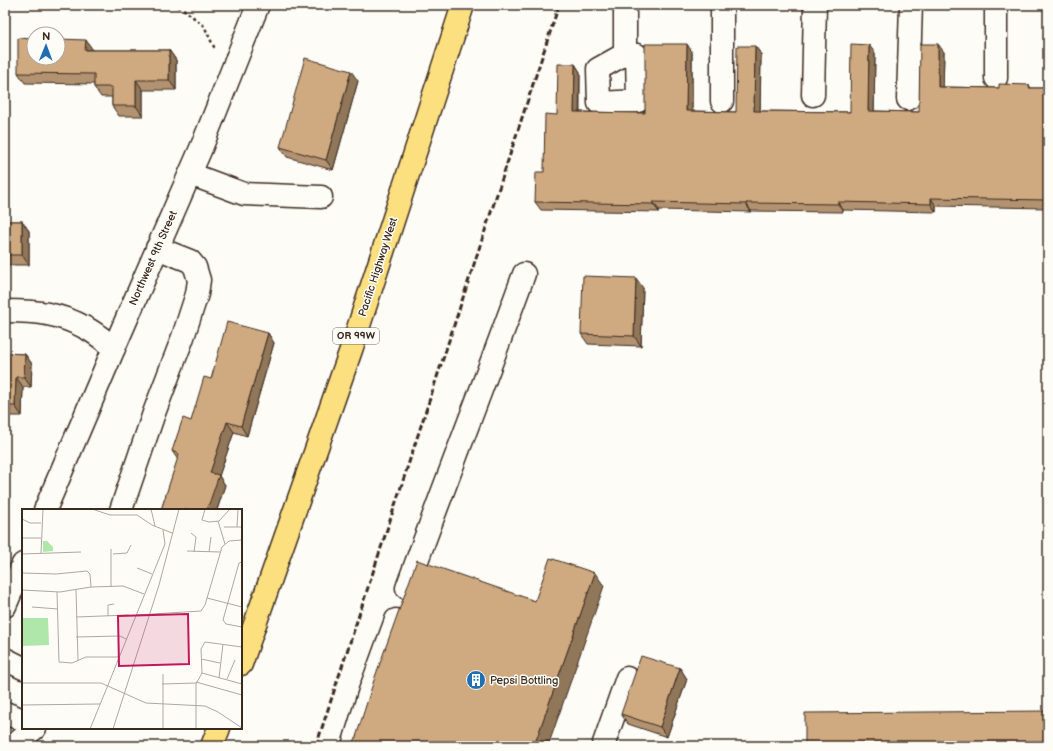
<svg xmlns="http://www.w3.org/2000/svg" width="1053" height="751" viewBox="0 0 1053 751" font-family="'Balsamiq Sans',sans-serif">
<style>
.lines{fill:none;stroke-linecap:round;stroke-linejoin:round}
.minor-casing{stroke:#3b2a1e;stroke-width:25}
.highway-casing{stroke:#3b2a1e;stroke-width:25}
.path{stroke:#3b2a1e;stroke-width:2.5;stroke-dasharray:3 3;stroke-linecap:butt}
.minor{stroke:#fdfcf7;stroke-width:22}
.highway{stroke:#fce080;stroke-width:22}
.rail{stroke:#3b2a1e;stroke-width:3;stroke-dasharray:6 3;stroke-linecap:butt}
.wall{fill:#b2926f;stroke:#3b2a1e}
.shaded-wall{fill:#91775a;stroke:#3b2a1e}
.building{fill:#cfaa81;stroke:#3b2a1e}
.labels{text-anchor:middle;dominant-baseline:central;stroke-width:3;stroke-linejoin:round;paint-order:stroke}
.shield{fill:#fdfcf7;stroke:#75695f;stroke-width:1}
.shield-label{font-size:10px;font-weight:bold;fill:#3b2a1e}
.street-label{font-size:11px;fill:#3b2a1e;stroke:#fdfcf7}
.poi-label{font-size:11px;fill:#3b2a1e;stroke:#fdfcf7;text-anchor:start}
.inset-road{fill:none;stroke:#afa8a0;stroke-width:1}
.view{fill:#c2185b;fill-opacity:0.15;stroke:#c2185b;stroke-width:2}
.inset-edge{fill:none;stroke:#3b2a1e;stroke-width:2}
</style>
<rect width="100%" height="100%" fill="#fdfcf7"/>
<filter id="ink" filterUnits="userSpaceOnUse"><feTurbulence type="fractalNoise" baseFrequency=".025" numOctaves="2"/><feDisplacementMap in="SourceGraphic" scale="8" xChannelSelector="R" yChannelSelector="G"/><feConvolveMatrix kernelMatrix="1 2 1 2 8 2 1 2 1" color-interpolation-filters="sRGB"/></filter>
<g filter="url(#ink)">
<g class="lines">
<!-- minor casing -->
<g class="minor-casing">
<g id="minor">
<path d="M996,5v73"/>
<path d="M625,54l12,1 1,46 -39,2 -1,-34z"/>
<path d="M625,54v-49"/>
<path d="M813,95l2,-90"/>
<path d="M908,99l3,-94"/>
<path d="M722,101v-96"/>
<path d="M190,174l54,20 77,3"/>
<path d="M5,311c31,0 54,2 81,17 10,5 19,13 28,20"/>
<path d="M45,510l69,-162 88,-202 56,-141"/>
<path d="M121,510l33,-97 29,-76 14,-43 2,-14 -4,-13 -5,-6 -33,-13"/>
<path d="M407,588c38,-105 79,-209 117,-314"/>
<path d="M5,606l18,-42"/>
<path d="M5,659l18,9"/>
<path d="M5,713l18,7"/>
<path d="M13,746l22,-18"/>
<path d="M353,746l17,-55 26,-71"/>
<path d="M603,746l24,-68"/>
</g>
</g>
<!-- highway casing -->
<g class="highway-casing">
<g id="highway">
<path d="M241,664l111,-317 111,-342"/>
<path d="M212,746l7,-18"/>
</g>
</g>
<!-- path -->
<path class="path" d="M172,5l10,3 22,18 10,21 3,2"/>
<!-- minor -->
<use href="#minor" class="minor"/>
<!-- highway -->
<use href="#highway" class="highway"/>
<!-- rail -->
<path class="rail" d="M316,746l243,-741"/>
</g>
<!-- wall -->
<g class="wall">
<path d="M755,46l6,8 -1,57 90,1 25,-59 -1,58 45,1 25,-60 -1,35 56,1 30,-3 2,3h17v120l-112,-2v6l-93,-2v2l-92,-1v1l-92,-2v2l-118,-2 -6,-8 9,-30 13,-57 18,-51 5,8v40l65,1 47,-61v59l44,1z"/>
<path d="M93,50h76l7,10v30h-33v26h-24l-7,-10v-9h-11l-7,-10v-3l-69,-1 -7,-10z"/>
<path d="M358,81l-25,89 -46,-13 -7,-10z"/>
<path d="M5,221h17l7,10v34h-24z"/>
<path d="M643,288l-2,58 -53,-2 -7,-10z"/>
<path d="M268,333l6,10 -27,93 -13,-4 -15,44 6,9 -8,25h-56l17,-50 -6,-9 19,-30 20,-42z"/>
<path d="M5,353l20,1 7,10 -1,23h-8l-1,29h-17z"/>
<path d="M680,668l7,11 -20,58 -39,-13 -7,-10z"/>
</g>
<!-- shaded-wall -->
<g class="shaded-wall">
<path d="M86,40l7,10h-8z"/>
<path d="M687,44l5,8v67l-6,-8z"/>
<path d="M938,44l6,8 -1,43 -5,-8z"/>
<path d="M869,45l6,8 -1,66 -6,-8z"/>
<path d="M755,46l6,8 -1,65 -6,-8z"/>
<path d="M169,50l7,10v30l-7,-10z"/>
<path d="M575,64l5,8 -1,48 -5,-8z"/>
<path d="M351,71l7,10 -25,89 -7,-10z"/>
<path d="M136,80l7,10v26l-7,-10z"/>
<path d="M931,198l5,8v6l-5,-8z"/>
<path d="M653,202l6,8v2l-6,-8z"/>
<path d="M838,202l5,8v2l-5,-8z"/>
<path d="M746,203l5,8v1l-5,-8z"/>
<path d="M22,221l7,10v34l-7,-10z"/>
<path d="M636,278l7,10 -2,58 -7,-10z"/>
<path d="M268,333l6,10 -27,93 -6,-10z"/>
<path d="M25,354l7,10 -1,23 -7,-10z"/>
<path d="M16,377l7,10 -1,29 -7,-10z"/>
<path d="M227,422l7,10 -15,44 6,9 -8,25h-10l3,-37z"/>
<path d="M595,573l9,13 -56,160h-14z"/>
<path d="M680,668l7,11 -20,58 -7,-10z"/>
</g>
<!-- building -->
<g class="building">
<path d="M18,38l16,1v19h24v-19l28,1 -1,10h84v30h-33v26h-24v-19h-18v-13l-76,-1z"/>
<path d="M645,44h42l-1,67 50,1 1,-66h18l-1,65 96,1 1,-68 18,1 -1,66 51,1 1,-68h18v43l61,1v-4l30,1v3h19v112l-117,-2v6l-93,-2v2l-92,-1v1l-93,-2v2l-118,-2 1,-30h8l1,-58 12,1 1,-51h17l-1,48 71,1z"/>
<path d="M305,58l46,13 -25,89 -46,-13z"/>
<rect x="5" y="221" width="17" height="34"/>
<path d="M583,276l53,2 -2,58 -53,-2z"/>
<path d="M227,322l41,11 -27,93 -14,-4 -17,51 9,2 -12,35h-46l18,-56 -7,-3 11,-33 8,3 13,-44 7,2z"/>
<path d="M5,353l20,1 -1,23h-8l-1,29h-10z"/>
<path d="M550,558l45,15 -61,173h-190v-1l8,-2 4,-6 19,-60 42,-117 118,41z"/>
<path d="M641,656l39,12 -20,59 -39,-13z"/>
<path d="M1048,711v35h-243v-33z"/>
</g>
</g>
<!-- icons -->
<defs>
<g id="building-disc" transform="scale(1)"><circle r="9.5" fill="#1f6fb2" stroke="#fdfcf7"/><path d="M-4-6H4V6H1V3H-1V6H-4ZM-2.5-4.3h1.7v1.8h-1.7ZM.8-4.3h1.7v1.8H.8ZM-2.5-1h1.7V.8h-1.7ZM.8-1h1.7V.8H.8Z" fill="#fff"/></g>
</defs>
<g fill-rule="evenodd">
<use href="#building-disc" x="476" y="680"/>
</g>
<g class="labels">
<!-- shield labels -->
<rect class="shield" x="333" y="328" width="46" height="16" rx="3"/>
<g class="shield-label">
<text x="356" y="336">OR 99W</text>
</g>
<!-- street labels -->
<g class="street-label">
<text transform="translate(153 258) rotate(-66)">Northwest 9th Street</text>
<text transform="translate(378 267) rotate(-72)">Pacific Highway West</text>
</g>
<!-- poi labels -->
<g class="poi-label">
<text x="490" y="680">Pepsi Bottling</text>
</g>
</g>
<!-- overview -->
<g transform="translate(22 509)">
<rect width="220" height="220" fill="#fdfcf7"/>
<path d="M21,32h4l6,6v4l-10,1zM0,109h26l1,27 -27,1z" fill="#afe7ab"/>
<path class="inset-road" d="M70,0l18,6h27l15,10 20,8M129,0l4,17M183,0l-3,11 7,2 10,-1 11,-12M0,10l8,4h11M196,12l7,23M202,18h18M215,18l1,-18M169,24l5,4 -2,15M0,29h19M165,42l33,1M187,43l2,-15M0,45l59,-2M19,45l2,-45M91,45l14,-1 4,-8M220,53l-3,1 -16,57 3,4 16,3M115,59l15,6M0,64l34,1 31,-3 3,3 1,13M89,78v-38M0,81l38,2 31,-5 32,-1 21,8M54,81l2,70M35,83l2,70 13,1 14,-6h33M185,89l35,9M10,98l26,2M114,106l65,-4 4,-6 17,-58 7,-6 13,-1M86,107v-11l6,-1M54,108l53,-2M54,128l44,-1 6,3M179,150l19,4M180,164l-1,-24 4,-7 37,5M180,164l40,11M141,165v55M197,169l4,-34M205,170l8,-19M174,173l46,13M0,174h79l45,20 59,3 13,6 24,16M140,175l34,-1M86,176l57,-141 -2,-14M0,196l78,-1M3,220h59M68,220l18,-44M91,220l46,-144 20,-76M174,220v-45l6,-11"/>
<path class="view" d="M166,105l1,50 -70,2 -1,-50z"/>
<rect width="220" height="220" class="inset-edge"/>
</g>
<!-- margin -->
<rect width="1053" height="751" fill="none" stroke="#fdfcf7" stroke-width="20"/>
<rect x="10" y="10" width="1033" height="731" fill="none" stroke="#3b2a1e" stroke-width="1.5" filter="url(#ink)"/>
<!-- north arrow -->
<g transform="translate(46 46) rotate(1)"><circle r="19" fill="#fdfcf7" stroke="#afa8a0"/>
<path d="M0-3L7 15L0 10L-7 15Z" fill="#1f6fb2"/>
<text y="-6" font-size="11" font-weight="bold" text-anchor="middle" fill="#3b2a1e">N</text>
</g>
</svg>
